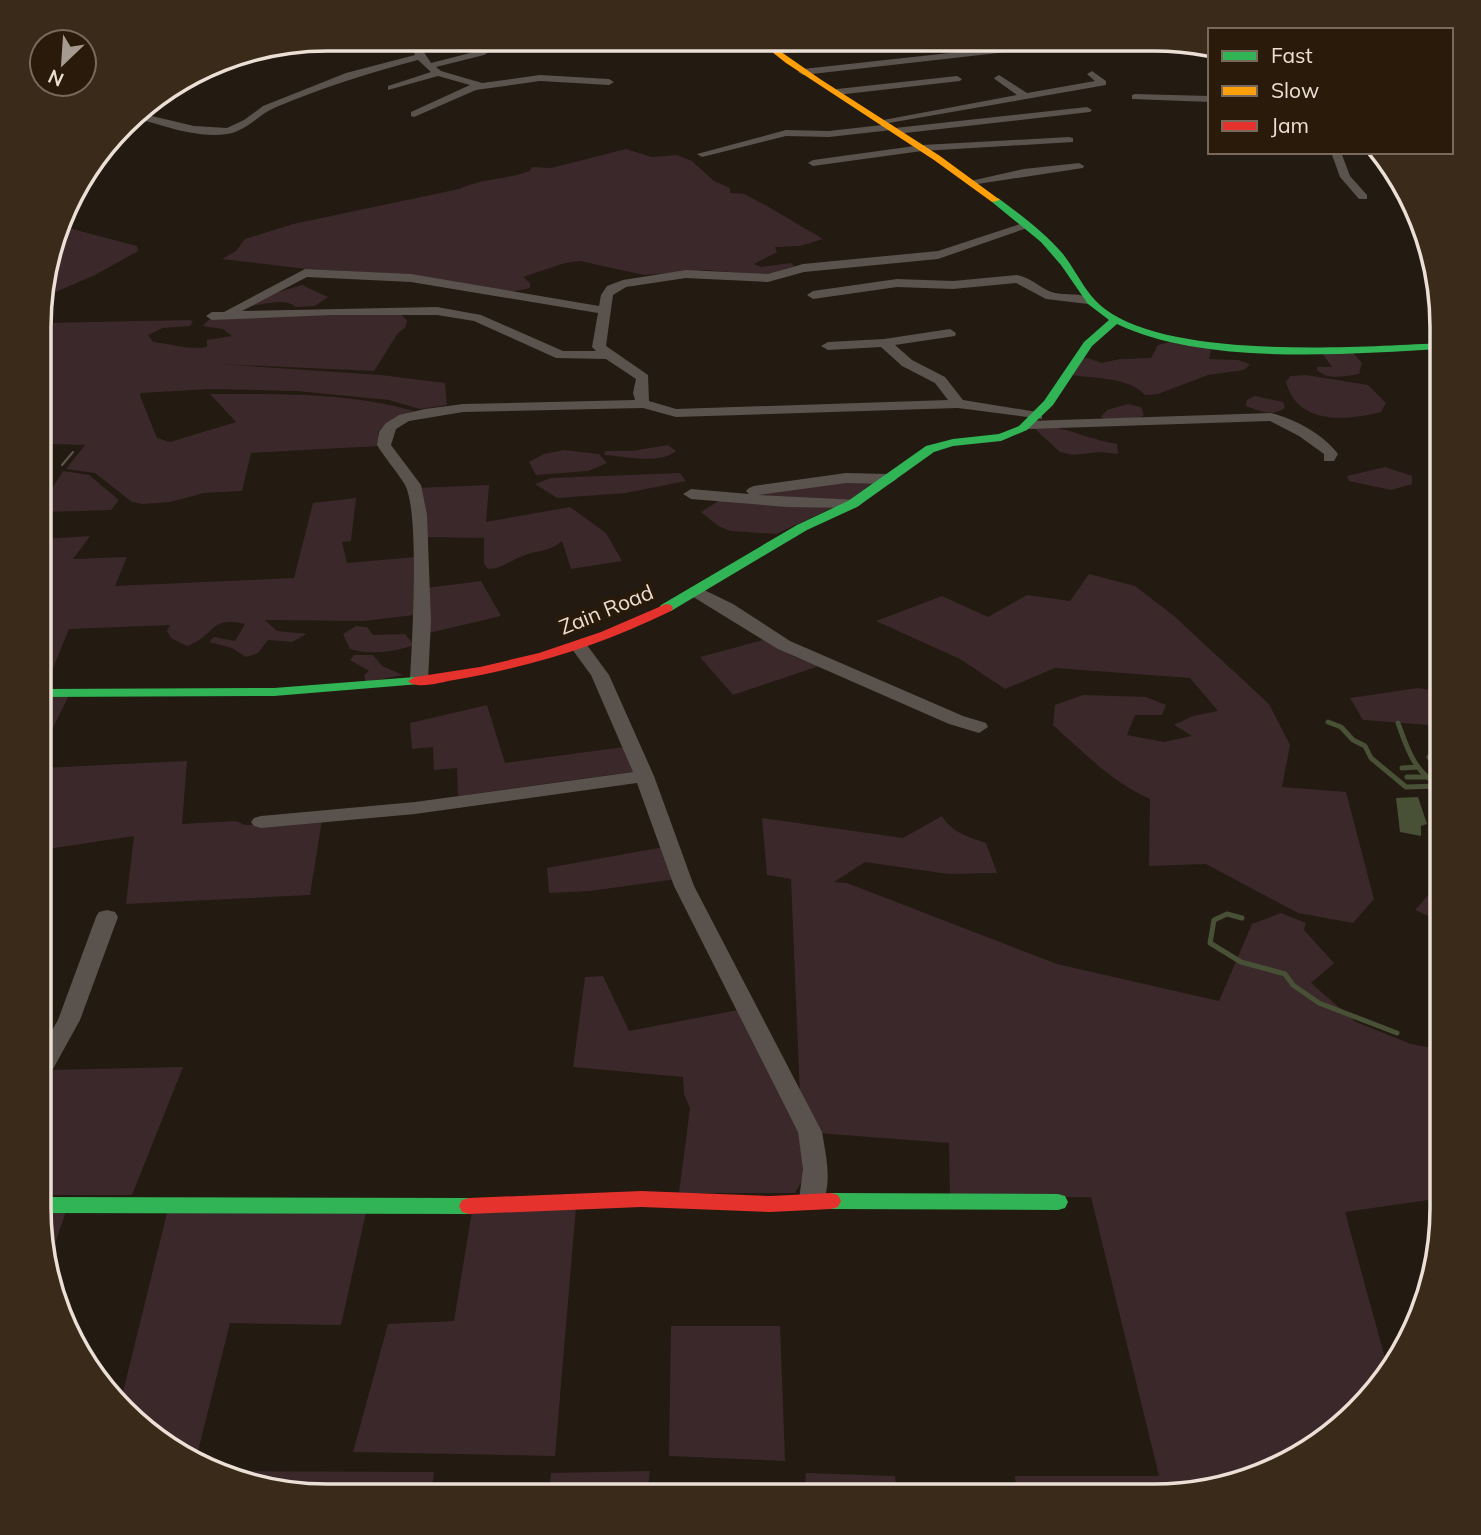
<svg xmlns="http://www.w3.org/2000/svg" width="1481" height="1535" viewBox="0 0 1481 1535" font-family="Mulish,sans-serif">
<style>
.green{fill:#3b282b}
.water{fill:#485036}
.lines{fill:none;stroke-linecap:round;stroke-linejoin:round}
.stream{stroke:#485036;stroke-width:5}
.street{fill:#5a524c;fill-rule:evenodd}
.fast{fill:#30b455;fill-rule:evenodd}
.slow{fill:#ff9f0a;fill-rule:evenodd}
.jam{fill:#e5322d;fill-rule:evenodd}
.tram{stroke:#5e5650;stroke-width:2}
.labels{text-anchor:middle;dominant-baseline:central;stroke-width:7;stroke-linejoin:round;paint-order:stroke}
.street-label{font-size:21px;fill:#ece0d6;stroke:#2a1a0a}
.rim{fill:none;stroke:#ece0d6;stroke-width:3.5}
</style>
<rect width="100%" height="100%" fill="#231a11"/>
<!-- green -->
<g class="green">
<path d="M626,149l26,8 25,-2 15,6 22,20 16,7v5l14,1 23,12 56,33 -23,7 -25,1 2,5 -23,12 7,3 30,-4 3,3 -25,9 -65,-5 -60,5 -64,-14 -15,2 -42,14 7,6v5l-19,4 -127,-19 -78,-4 -84,-10 14,-8 9,-12 48,-15 166,-35c22,-11 47,-9 71,-18l2,-4 19,1z"/>
<path d="M61,226l76,20 1,5 -43,24 -51,22v-26z"/>
<path d="M302,285l26,12 -13,9 -19,1c-13,-10 -32,-2 -47,-1l26,-13z"/>
<path d="M329,314h72l6,7 -2,7 -7,5 -24,38 -156,-7 163,11 64,8 2,22 -27,4 -31,-9 -92,-9 -87,-2 -69,4 -1,3 17,42 13,4 66,-20 -26,-28c67,0 138,-2 204,17l-17,6 -19,15v14l-127,7 -9,38 -38,2 -34,9 -27,2 -11,-2 -37,-29 -29,-4 19,-24 -34,-1 -8,9 1,-130 146,-3 3,1 -3,5 -27,2 -15,7 5,7c18,2 37,8 54,5v-7l25,-4 -9,-7 -21,-3 9,-8z"/>
<path d="M1178,340l16,2 17,8 -2,9 29,1 12,4 -6,6 -36,5 -50,19 -13,1c-16,-18 -49,-16 -73,-20l8,-16 8,-1 14,5 18,-4 31,-1 7,-13z"/>
<path d="M1352,352l10,11 -3,11c-14,2 -31,7 -42,-4v-3h15l-10,-14z"/>
<path d="M1306,375l62,10 18,18 -5,9c-35,9 -84,13 -95,-30l4,-6z"/>
<path d="M1255,396l28,6 2,6c-13,9 -26,3 -39,-2l1,-6z"/>
<path d="M1128,404l13,3 3,8 -9,5 -31,-1 -3,-2 6,-7z"/>
<path d="M1050,426c23,5 43,14 67,18l1,10 -17,-2 -28,3 -13,-3 -26,-24z"/>
<path d="M668,445l8,6c-17,14 -52,5 -72,4l1,-4h27z"/>
<path d="M564,450l35,4 8,9 -19,8 -52,4 -7,-13 15,-8z"/>
<path d="M1385,467l27,9v8l-21,6 -42,-9 -2,-5z"/>
<path d="M63,471l26,4 30,25 -8,10 -68,2v-9z"/>
<path d="M680,473l6,8 -60,12 -69,5 -22,-14 16,-6z"/>
<path d="M835,481l38,1 7,4 -104,48 -45,-3 -13,-5 -17,-14 22,-14 25,2 21,-11z"/>
<path d="M489,485l-3,37 84,-15 36,26 16,28 -51,8 -9,-28c-15,12 -20,8 -37,14 -13,4 -22,14 -37,14l-4,-5v-26l-62,-1 -5,-49z"/>
<path d="M356,498l-5,43 -9,1 5,21 68,-6 -1,58 -50,6 -99,-1 12,11 30,3 -15,8 -24,-2 -10,13 -12,4 -14,-9 -23,-6 5,-5 21,4 10,-17c-38,-8 -27,11 -58,22l-16,-8 -4,-7 3,-6 -101,4 -24,59h-3l1,-149 47,-3 -17,23 54,-2 -12,29 179,-8 19,-75z"/>
<path d="M1089,574l46,12 39,30 95,88 21,41 -8,42 64,5 28,107 -21,24 -55,-10 -92,-49 -57,2 1,-67c-38,-17 -66,-46 -97,-74l2,-20 28,-10 63,2 20,8 -4,10h-27l-8,20 37,7 28,-6 -18,-11 19,-9 25,-5 -28,-33 -135,-10 -50,21 -45,-30 -84,-38 66,-25 46,21 39,-22 43,6z"/>
<path d="M481,581l20,35 -72,17 -3,-45z"/>
<path d="M356,626l11,1 6,8 32,-1 9,11c-19,7 -45,10 -64,4l-7,-15z"/>
<path d="M767,639l25,17 27,10 -86,29 -33,-38z"/>
<path d="M354,655h19l9,11 21,9 -37,7 -2,-7 5,-4 -19,-11z"/>
<path d="M1418,688l24,4v34l-79,-6 -13,-22z"/>
<path d="M42,695h27l-27,55z"/>
<path d="M487,705l18,58 119,-16 14,24 -180,25 -1,-28 -23,2 -1,-23 -21,2 -2,-26z"/>
<path d="M187,761l-5,63 54,-3 9,4 77,-5 -12,75 -184,9 8,-68 -93,14v-82z"/>
<path d="M942,816c10,17 27,21 44,27l11,30 -49,1 -83,-12 -31,20 13,1 210,81 162,37 33,-77 29,-11 25,10 -2,7 30,33 -23,20 45,39 55,22 31,6v148l-97,14 43,157 -73,79 -68,33 -74,15h-156l-2,-20h144l-68,-279h-141l-1,-54 -131,-10 -18,-37 -9,-217 -24,-4 -5,-57 141,20z"/>
<path d="M664,847l13,32 -87,12 -41,2 -2,-25z"/>
<path d="M1430,893l12,2v27l-27,-12z"/>
<path d="M603,976l26,55 109,-21 60,110 14,43 -17,30h-116l11,-85 -6,-14 -1,-17 -110,-10 12,-90z"/>
<path d="M183,1067l-51,128h-93l1,-101 10,-24z"/>
<path d="M473,1205l103,2 -21,249 -202,-4 35,-128 66,-3z"/>
<path d="M367,1208l-26,117 -111,-2 -32,128 -23,-1 -54,-50 47,-191z"/>
<path d="M39,1210l27,1 -19,57 -8,-41z"/>
<path d="M671,1326h109l5,135 -116,-5z"/>
<path d="M225,1471l209,1 -3,24h-123z"/>
<path d="M650,1471l-3,25h-98l2,-23z"/>
<path d="M806,1473l89,3 2,20h-93z"/>
</g>
<!-- water -->
<path class="water" d="M1418,797l9,27 -6,2v10l-21,-4 -4,-34z"/>
<g class="lines">
<!-- stream -->
<g class="stream">
<path d="M1328,722l13,5 12,13 12,6 6,12 35,29 31,-1"/>
<path d="M1398,723c9,25 17,52 44,63"/>
<path d="M1429,757l13,22"/>
<path d="M1402,768l16,-1"/>
<path d="M1407,777h19"/>
<path d="M1242,918l-15,-4 -13,6 -4,23 31,19 44,12 8,11 26,18 78,30"/>
</g>
<!-- street -->
<g class="street">
<path d="M381,39h42l-5,4 13,20 47,-12 22,-12h10l-26,16 -48,12 5,4 41,12 58,-8 69,4 5,3 -5,3 -69,-4 -64,9 -62,27 -3,-1v-4l59,-27 -32,-9 -50,14v-4l43,-14 -13,-12c-50,13 -97,28 -144,48 -17,8 -28,23 -47,26 -31,5 -67,-10 -96,-17l4,-5 59,14 33,2 17,-8 19,-14 83,-33 69,-18 -5,-11 -15,-2 -50,8 -4,-3z"/>
<path d="M871,42v4l-3,1 -92,7 -4,-3 4,-3z"/>
<path d="M1040,43l3,1v4l-240,27 -5,-3 5,-3z"/>
<path d="M1092,71l14,10v4l-223,39 -5,-3 139,-26 -21,-15 -2,-2 5,-3 28,18 68,-12 -8,-7z"/>
<path d="M957,76l5,3 -2,2 -123,14 -5,-3 5,-3z"/>
<path d="M1135,94l75,2v6l-78,-3v-4z"/>
<path d="M1087,107l5,3 -2,2 -194,22 -4,-4 -63,7 -43,-1 -84,21 -5,-3 89,-24 43,1 62,-7 4,4z"/>
<path d="M1069,137l4,1v4l-151,9 -109,15 -5,-3 5,-3 109,-15z"/>
<path d="M1331,152h10l9,24 17,19v4h-8l-19,-22z"/>
<path d="M1079,163l5,3 -1,2 -112,17 -5,-3 58,-13z"/>
<path d="M1026,222l4,1v4l-92,32 -134,13 -36,10 -82,-4 -60,9 -13,8 -7,51 42,29 1,26 27,8 272,-9 -13,-17 -33,-17 -21,-19 -53,3 -7,-4 7,-4 56,-3 66,-10 6,4 -1,3 -60,9 17,15 33,17 18,23 74,12 5,1v6l-84,-11 -282,9 -33,-9 -180,4 -54,9 -13,8 -5,16 30,40 6,30 4,107 -3,58 -9,5 -9,-5c2,-36 10,-168 -5,-195 -7,-12 -20,-27 -28,-40l2,-13 7,-9 13,-8 26,-6 38,-5 172,-4 -2,-7 3,-14 -30,-20 -50,-1 -82,-37 -37,-6h-104l-121,5 -6,-4 6,-4h12l81,-43 106,5 188,32 2,-11 6,-9 16,-6 63,-10 82,4 35,-10 135,-13zM307,277l104,5 187,31 -6,34 4,4h-33l-82,-36 -44,-8 -195,4z"/>
<path d="M1017,275c16,4 19,10 32,16 13,6 33,0 45,9l-6,4 -42,-5 -30,-16 -63,6 -56,-2 -84,12 -6,-4 6,-4 84,-12 56,2z"/>
<path d="M1271,413c24,6 52,21 67,41l-4,7h-10v-7l-25,-18 -29,-15 -241,8 -7,-4 7,-4z"/>
<path d="M846,473l43,1 8,5 -8,5 -43,-1 -88,12 101,5 3,3 -3,3 -5,2 -67,-1 -96,-8 -8,-5 8,-5 58,5 -3,-3 3,-3 5,-2z"/>
<path d="M696,586l37,18 57,37 173,75 23,7 2,4 -9,6 -30,-9 -171,-75 -88,-54 -2,-4z"/>
<path d="M578,640l6,1 25,34 45,101 40,110 128,246c4,24 11,52 -1,75l-9,3 -9,-3 -4,-7 4,-31 -5,-37 -124,-246 -37,-103 -222,31 -154,14 -7,-2 -3,-4 3,-4 7,-2 154,-14 218,-30 -42,-97 -22,-30z"/>
<path d="M107,910l8,2 3,5 -38,103 -32,58 -8,3v-30l18,-31 38,-103 3,-5z"/>
</g>
<!-- fast -->
<g class="fast">
<path d="M992,198h6c23,17 46,34 65,56 14,18 23,41 42,55 67,51 254,38 337,34v6c-96,5 -237,17 -325,-25l-25,22 -39,59 -26,25 -26,11 -48,5 -19,6 -77,55 -50,23 -136,81h-10l-2,-3 2,-3 136,-80 51,-24 78,-55 27,-7 46,-5 20,-8 25,-25 40,-59 25,-22 -21,-16 -27,-39 -20,-23 -49,-40z"/>
<path d="M415,677l5,1 2,3 -2,3 -146,12 -232,1v-8l232,-1z"/>
<path d="M831,1193l227,1 7,2 3,6 -3,6 -7,2 -227,-1 -7,-2 -3,-6 3,-6z"/>
<path d="M39,1197l430,1 7,2 3,6 -3,6 -7,2 -430,-1z"/>
</g>
<!-- slow -->
<path class="slow" d="M757,40h7l56,39 120,77 60,44 -8,2 -58,-42 -148,-97z"/>
<!-- jam -->
<g class="jam">
<path d="M666,604l5,1 2,3 -2,3c-69,34 -141,56 -217,69 -12,2 -37,10 -46,1l7,-4 65,-10 59,-14 62,-21z"/>
<path d="M641,1191l129,5 61,-3 7,2 3,6 -3,6 -7,2 -61,3 -129,-5 -172,7 -7,-2 -3,-6 3,-6 7,-2z"/>
</g>
<!-- tram -->
<path class="tram" d="M62,465l11,-13"/>
</g>
<g class="labels">
<!-- street labels -->
<g class="street-label">
<text transform="translate(606 609) rotate(-22)">Zain Road</text>
</g>
</g>
<!-- crop -->
<path d="M0 0H1481V1535H0ZM327 51H1154A276 276 0 0 1 1430 327V1208A276 276 0 0 1 1154 1484H327A276 276 0 0 1 51 1208V327A276 276 0 0 1 327 51Z" fill="#3a2a1a" fill-rule="evenodd"/>
<path class="rim" d="M327 51H1154A276 276 0 0 1 1430 327V1208A276 276 0 0 1 1154 1484H327A276 276 0 0 1 51 1208V327A276 276 0 0 1 327 51Z"/>
<!-- legend -->
<rect x="1208" y="28" width="245" height="126" fill="#2a1a0a" stroke="#78695c" stroke-width="2"/>
<rect x="1222" y="51" width="35" height="10" fill="#30b455" stroke="#78695c" stroke-width="2"/>
<text x="1271" y="63" font-size="21" fill="#ece0d6">Fast</text>
<rect x="1222" y="86" width="35" height="10" fill="#ff9f0a" stroke="#78695c" stroke-width="2"/>
<text x="1271" y="98" font-size="21" fill="#ece0d6">Slow</text>
<rect x="1222" y="121" width="35" height="10" fill="#e5322d" stroke="#78695c" stroke-width="2"/>
<text x="1271" y="133" font-size="21" fill="#ece0d6">Jam</text>
<!-- north arrow -->
<g transform="translate(63 63) rotate(205)"><circle r="33" fill="#2a1a0a" stroke="#78695c" stroke-width="2"/>
<path d="M0-5L12 26L0 18L-12 26Z" fill="#a69b91"/>
<text y="-10" font-size="19" font-weight="bold" text-anchor="middle" fill="#ece0d6">N</text>
</g>
</svg>
